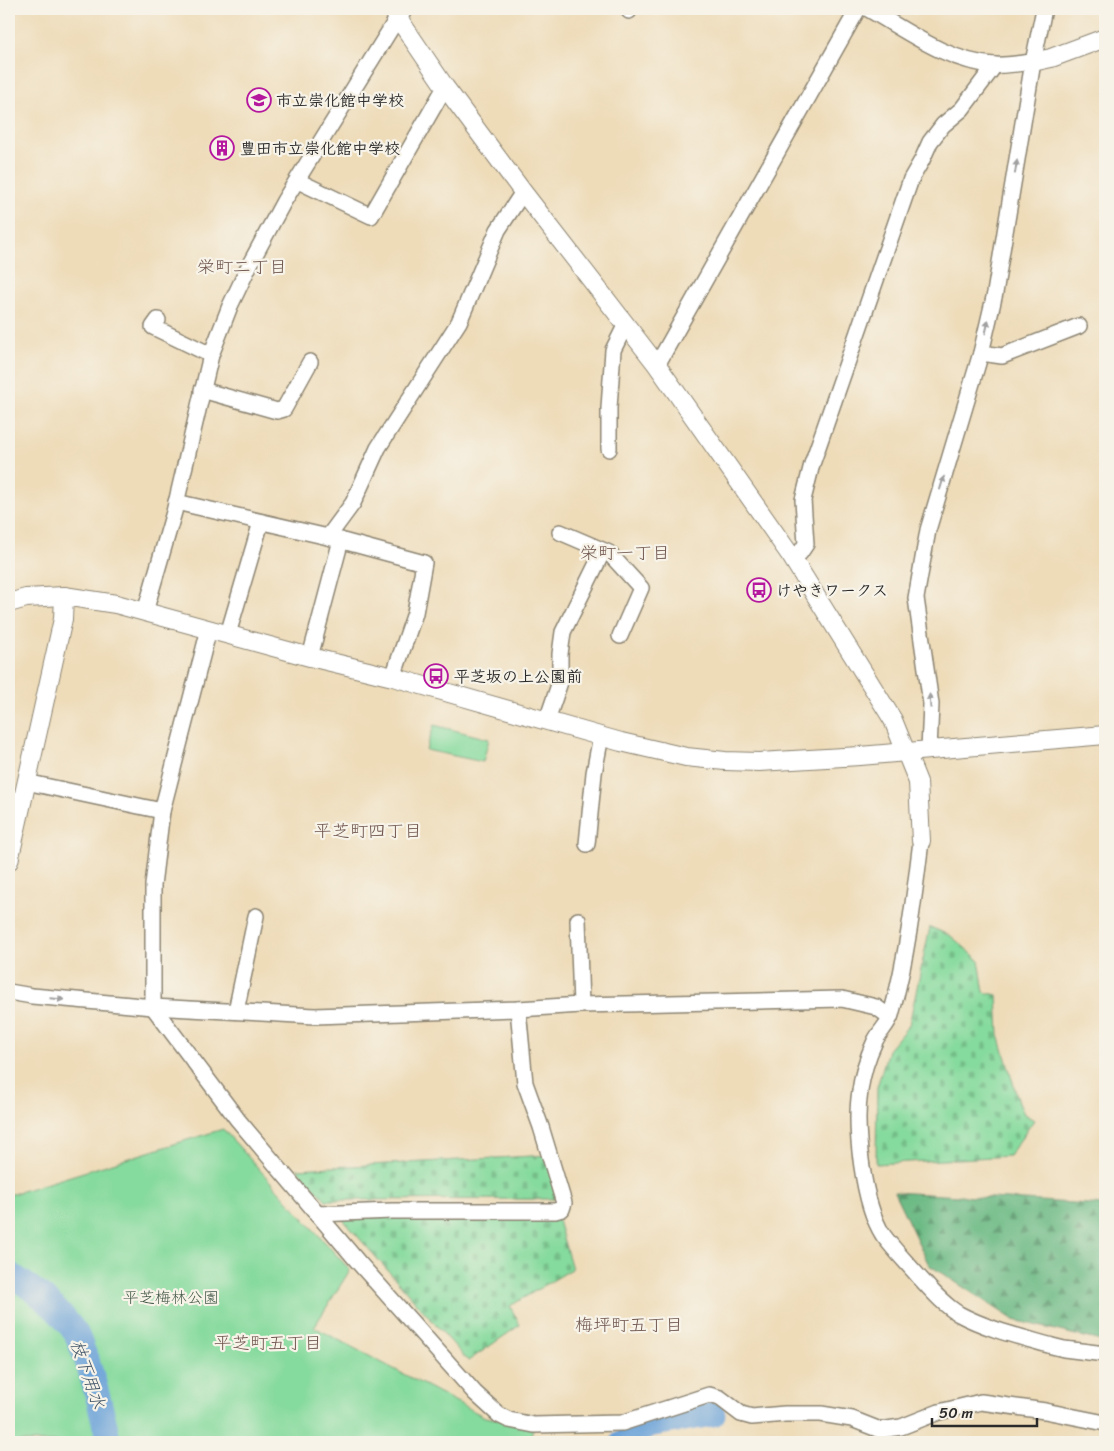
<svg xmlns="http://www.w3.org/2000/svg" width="1114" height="1451" viewBox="0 0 1114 1451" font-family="Sriracha,'Klee One',sans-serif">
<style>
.forest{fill:url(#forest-firs);stroke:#4c7258}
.cemetery{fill:url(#cemetery-stones);stroke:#588264}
.green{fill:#85da9d;stroke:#588264}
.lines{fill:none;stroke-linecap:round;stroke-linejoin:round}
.river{stroke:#6aa2d8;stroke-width:25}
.minor-casing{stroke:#8c8472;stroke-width:18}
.tertiary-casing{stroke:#8c8472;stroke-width:20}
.minor{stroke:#fff;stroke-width:15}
.tertiary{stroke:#fff;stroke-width:18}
.oneway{fill:#a0a0a0}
.labels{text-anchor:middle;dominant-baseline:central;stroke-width:4.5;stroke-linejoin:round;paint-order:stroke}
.poi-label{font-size:16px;font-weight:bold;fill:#2b2b2b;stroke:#f7f3e8;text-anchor:start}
.park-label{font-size:16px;fill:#425748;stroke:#f7f3e8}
.neighbourhood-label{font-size:18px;fill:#6f564e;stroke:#f7f3e8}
.water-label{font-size:18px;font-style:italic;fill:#415568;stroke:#f7f3e8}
</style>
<defs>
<pattern id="forest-firs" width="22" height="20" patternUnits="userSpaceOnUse" patternTransform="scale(1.25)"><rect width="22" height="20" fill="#6cba84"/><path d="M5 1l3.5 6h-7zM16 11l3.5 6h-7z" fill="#59976c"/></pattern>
<pattern id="cemetery-stones" width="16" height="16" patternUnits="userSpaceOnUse" patternTransform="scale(1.25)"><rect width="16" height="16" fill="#85da9d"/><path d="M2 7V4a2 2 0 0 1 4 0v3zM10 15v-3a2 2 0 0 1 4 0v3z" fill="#73bb87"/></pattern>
</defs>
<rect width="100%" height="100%" fill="#f7f3e8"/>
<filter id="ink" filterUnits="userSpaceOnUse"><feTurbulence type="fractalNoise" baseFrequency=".02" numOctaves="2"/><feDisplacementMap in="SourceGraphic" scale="10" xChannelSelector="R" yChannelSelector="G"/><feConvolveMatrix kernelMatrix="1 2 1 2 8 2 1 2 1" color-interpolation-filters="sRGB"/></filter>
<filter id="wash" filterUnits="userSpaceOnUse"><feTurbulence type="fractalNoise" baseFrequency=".0096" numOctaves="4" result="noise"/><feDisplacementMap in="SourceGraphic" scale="20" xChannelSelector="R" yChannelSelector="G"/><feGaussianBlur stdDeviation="1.12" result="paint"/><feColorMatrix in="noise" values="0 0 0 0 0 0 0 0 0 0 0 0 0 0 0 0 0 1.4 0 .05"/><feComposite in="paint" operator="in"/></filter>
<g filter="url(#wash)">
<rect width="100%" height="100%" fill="#eedcb9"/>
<!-- forest -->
<path class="forest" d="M894,1192l211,13v137l-91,-22 -85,-55z"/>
<!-- cemetery -->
<g class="cemetery">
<path d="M930,927l21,9 28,24 5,32 13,3 2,40 20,68 5,11 10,6 -25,36 -133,8 1,-77 11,-37 21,-25z"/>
<path d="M550,1155l6,44 -230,1 -29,-31z"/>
<path d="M345,1217h212l15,52 -62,37 10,19 -52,36 -124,-140z"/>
</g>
<!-- green -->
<g class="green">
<path d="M434,725l55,14 -6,23 -57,-12z"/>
<path d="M223,1129l127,141 -36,57 171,90 49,8 -5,17h-520v-247z"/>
</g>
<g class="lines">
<!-- river -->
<g class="river">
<path d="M9,1274c25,15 49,34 66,58 4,6 6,15 9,21 11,29 18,59 25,89"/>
<path d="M623,1442l25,-17 65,-11"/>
</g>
</g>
</g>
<g filter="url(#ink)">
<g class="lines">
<!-- minor casing -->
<g class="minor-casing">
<g id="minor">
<path d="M868,9c39,22 80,53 126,56 13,1 26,-2 39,-3"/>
<path d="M629,11l1,-2"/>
<path d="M298,181l73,35 74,-129"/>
<path d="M158,320l-5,7 58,28"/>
<path d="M981,353l21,3 77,-30"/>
<path d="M657,365l201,-356"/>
<path d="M202,390l75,21 7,-2 26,-47"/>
<path d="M609,449v-41l4,-58 13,-26"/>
<path d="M176,502l152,35 96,26 -9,50 -22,64"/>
<path d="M560,532l49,21 32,35 -21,48"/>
<path d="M328,537l25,-34 25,-55 81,-126 39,-92 25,-38"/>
<path d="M791,556l9,-3 6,-9 -3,-44 9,-36 99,-285 11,-19 8,-18 13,-17 19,-16 33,-44"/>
<path d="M145,612l29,-100 37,-157 19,-49 20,-42 34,-63 114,-184 8,-8"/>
<path d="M209,629l-47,182 -9,74v122l85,113 121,143 116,130 24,22 10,5 25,5 88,-2 87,-28 11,3 21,16 11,3 33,-3h36l31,5 28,11 21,-3 38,-15 42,-10 64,9 60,12"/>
<path d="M228,634l33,-112"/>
<path d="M310,657l31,-117"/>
<path d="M547,720l13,-38v-28l3,-22 40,-81"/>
<path d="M929,750l2,-46 -15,-106 12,-68 53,-177 14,-60 38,-231 11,-53"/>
<path d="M26,782l136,29"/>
<path d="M921,841c-7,58 -14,117 -30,174 -3,10 -12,17 -16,26 -7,15 -13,34 -15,50 -6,37 3,113 23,144 11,15 25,29 37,43 12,13 24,27 39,36 28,15 62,23 93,32l12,3 41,5"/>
<path d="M587,844l7,-71 7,-37"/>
<path d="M578,920l3,85"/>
<path d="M9,992l23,4 121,11 162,9 203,-7 63,-4 261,-6 34,8 14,10"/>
<path d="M236,1011l20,-95"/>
<path d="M317,1214l75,-3h163l7,-2 2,-6 -23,-76 -16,-44 -7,-74"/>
</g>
</g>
<!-- tertiary casing -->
<g class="tertiary-casing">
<g id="tertiary">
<path d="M392,9l53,78 78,105 134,173 134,191 102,164 25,62 3,59"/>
<path d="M1033,62l18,-4 54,-20"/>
<path d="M9,603l17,-5 38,-2 52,8 194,53 83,20 228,65 65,15 39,4 34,1 101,-6 245,-21"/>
<path d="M9,861l54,-242 1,-23"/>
</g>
</g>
<!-- minor -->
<use href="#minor" class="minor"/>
<!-- tertiary -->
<use href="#tertiary" class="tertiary"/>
</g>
<!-- one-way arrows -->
<defs><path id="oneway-solid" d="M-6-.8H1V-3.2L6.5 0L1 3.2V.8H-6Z" transform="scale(1.25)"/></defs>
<g class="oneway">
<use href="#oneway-solid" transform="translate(1016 167) rotate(-81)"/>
<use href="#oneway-solid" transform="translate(987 327) rotate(-77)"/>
<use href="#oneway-solid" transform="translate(942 483) rotate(-73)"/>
<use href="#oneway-solid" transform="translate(930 701) rotate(-94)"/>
<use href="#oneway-solid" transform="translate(57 999) rotate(5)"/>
</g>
</g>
<!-- icons -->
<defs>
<g id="school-ring" transform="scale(1.25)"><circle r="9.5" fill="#f7f3e8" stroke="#b5179e" stroke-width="1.5"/><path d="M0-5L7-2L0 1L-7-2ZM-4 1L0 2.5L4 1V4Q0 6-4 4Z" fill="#b5179e"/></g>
<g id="building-ring" transform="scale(1.25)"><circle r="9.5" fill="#f7f3e8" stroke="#b5179e" stroke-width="1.5"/><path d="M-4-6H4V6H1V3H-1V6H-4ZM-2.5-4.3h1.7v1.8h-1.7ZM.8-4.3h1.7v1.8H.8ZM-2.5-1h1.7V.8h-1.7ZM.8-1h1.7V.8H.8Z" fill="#b5179e"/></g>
<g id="bus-ring" transform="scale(1.25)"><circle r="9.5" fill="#f7f3e8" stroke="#b5179e" stroke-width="1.5"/><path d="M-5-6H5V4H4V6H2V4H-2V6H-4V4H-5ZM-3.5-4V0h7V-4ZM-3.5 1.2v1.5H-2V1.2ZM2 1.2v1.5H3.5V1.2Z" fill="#b5179e"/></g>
</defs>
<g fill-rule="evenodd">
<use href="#school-ring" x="259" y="100"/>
<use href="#building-ring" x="222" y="148"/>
<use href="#bus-ring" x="759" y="590"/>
<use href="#bus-ring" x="436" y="676"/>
</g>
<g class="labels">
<!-- poi labels -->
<g class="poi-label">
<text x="276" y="100">市立崇化館中学校</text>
<text x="240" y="148">豊田市立崇化館中学校</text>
<text x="776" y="590">けやきワークス</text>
<text x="454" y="676">平芝坂の上公園前</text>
</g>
<!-- park labels -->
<g class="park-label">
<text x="171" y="1297">平芝梅林公園</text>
</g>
<!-- neighbourhood labels -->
<g class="neighbourhood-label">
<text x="242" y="267">栄町二丁目</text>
<text x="625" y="553">栄町一丁目</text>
<text x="368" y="831">平芝町四丁目</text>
<text x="629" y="1325">梅坪町五丁目</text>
<text x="268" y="1343">平芝町五丁目</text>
</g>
<!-- water labels -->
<g class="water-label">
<text transform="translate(88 1374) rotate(71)">枝下用水</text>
</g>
</g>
<!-- margin -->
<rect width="1114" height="1451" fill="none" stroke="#f7f3e8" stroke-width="30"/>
<!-- scale -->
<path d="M932 1418v8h105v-8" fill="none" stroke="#2b2b2b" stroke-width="2.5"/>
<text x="939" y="1418" font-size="15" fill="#2b2b2b" stroke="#f7f3e8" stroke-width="4" paint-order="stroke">50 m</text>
</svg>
